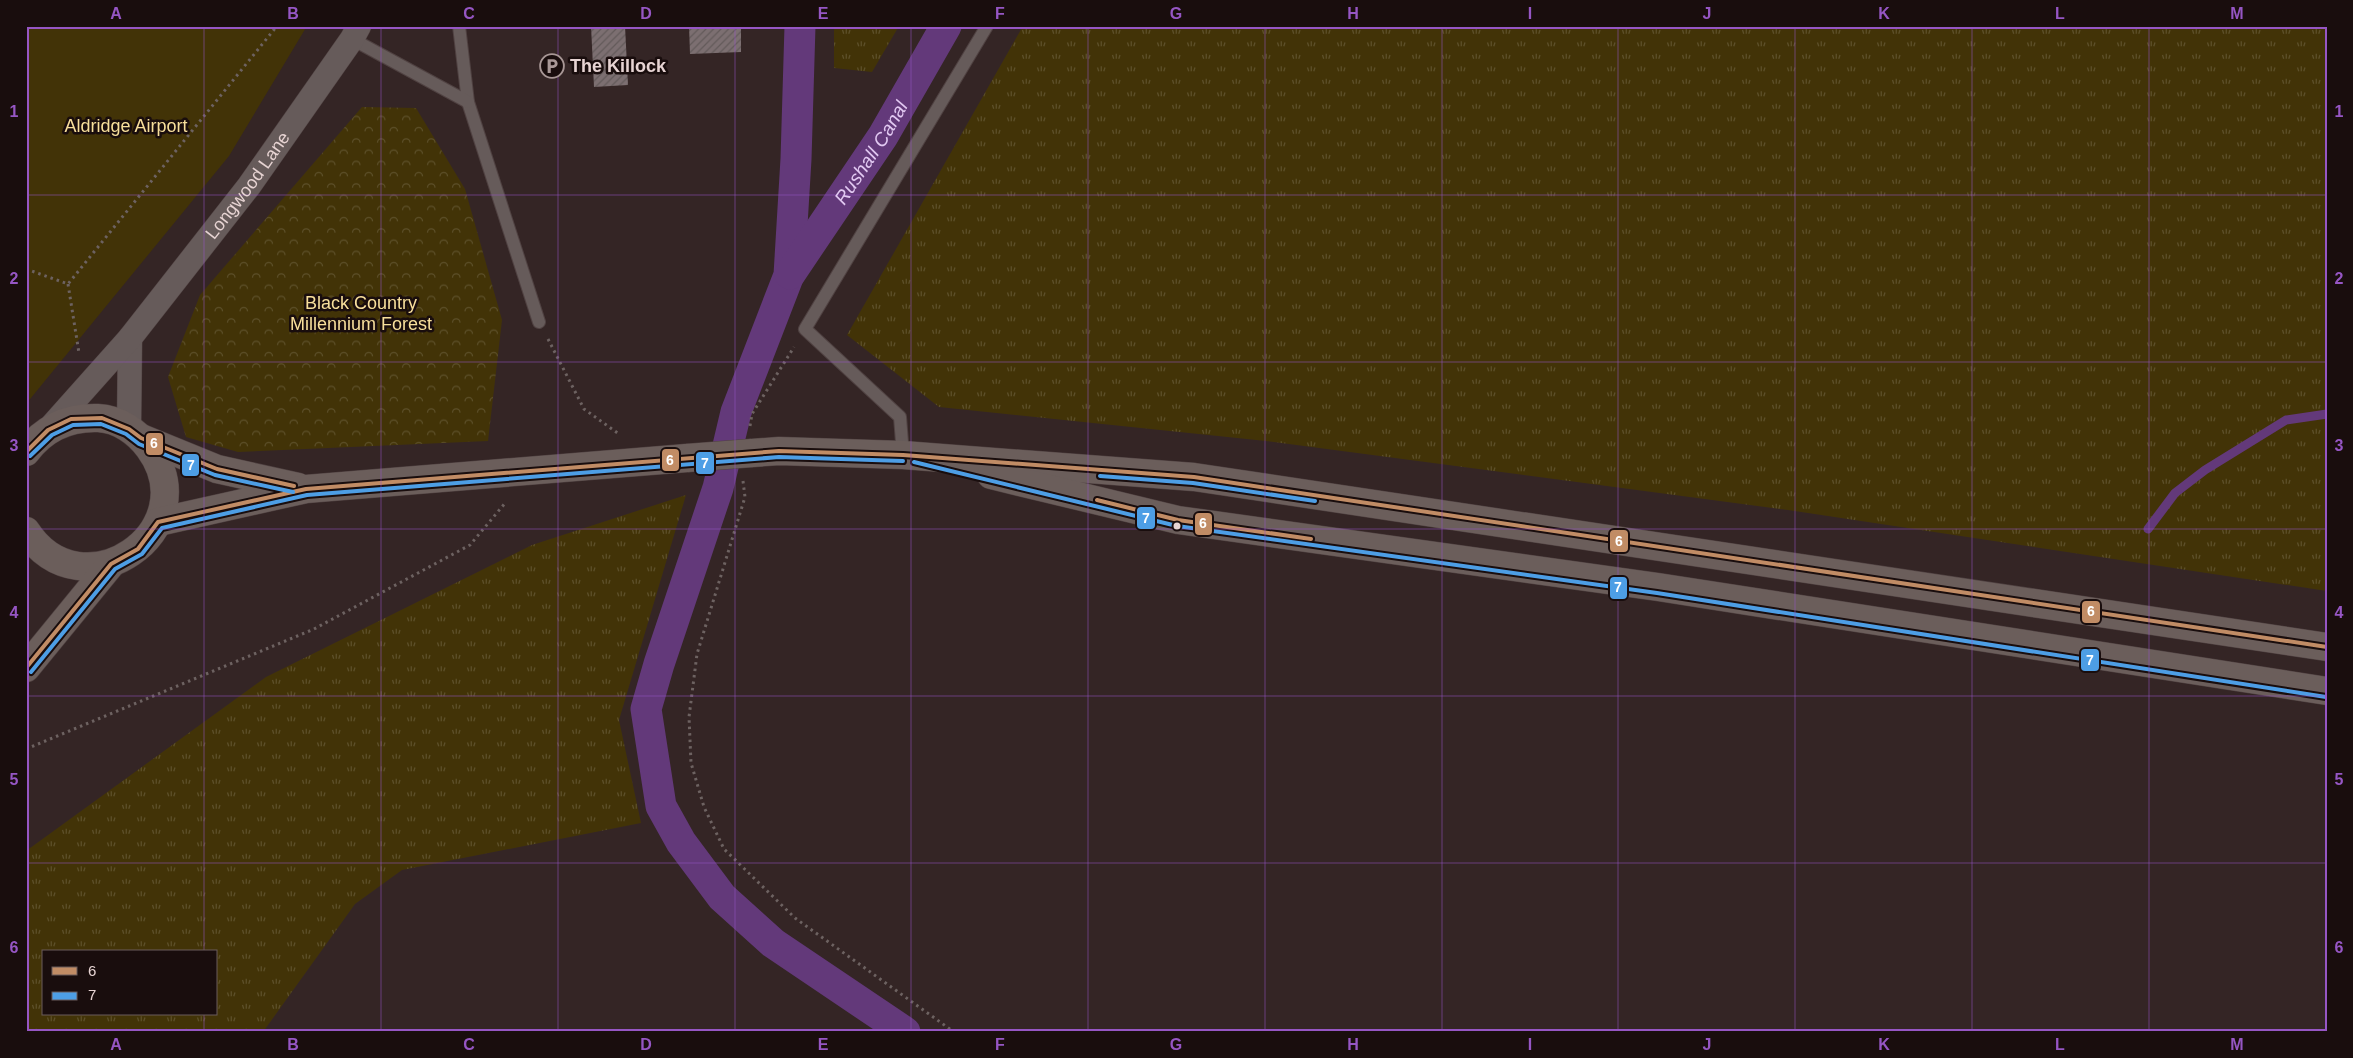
<svg xmlns="http://www.w3.org/2000/svg" width="2353" height="1058" viewBox="0 0 2353 1058" font-family="Helvetica,sans-serif">
<style>
.grass{fill:url(#grass-tufts);fill-rule:evenodd}
.forest{fill:url(#forest-crowns)}
.park{fill:#423307}
.lines{fill:none;stroke-linecap:round;stroke-linejoin:round}
.stream{stroke:#63397a;stroke-width:9}
.canal{stroke:#63397a;stroke-width:31}
.building{fill:url(#building-hatch)}
.service-casing{stroke:#504242;stroke-width:14}
.minor-casing{stroke:#504242;stroke-width:25}
.primary-casing{stroke:#504242;stroke-width:29}
.path{stroke:#6d6261;stroke-width:3;stroke-dasharray:2.5 4;stroke-linecap:butt}
.service{stroke:#665b5a;stroke-width:12}
.minor{stroke:#665b5a;stroke-width:24}
.primary{stroke:#6b5e5b;stroke-width:28}
.primary-bridge-casing{stroke:#504242;stroke-width:29;stroke-linecap:butt}
.primary-bridge{stroke:#6b5e5b;stroke-width:28}
.bus-1-casing{stroke:#190d0d;stroke-width:8}
.bus-2-casing{stroke:#190d0d;stroke-width:8}
.bus-1{stroke:#c18c65;stroke-width:4}
.bus-2{stroke:#4d9ee5;stroke-width:4}
.grid{fill:none;stroke:#9656c4;stroke-width:1;stroke-opacity:0.55}
.bus-dot{fill:#e7d4d3;stroke:#190d0d;stroke-width:2}
.labels{text-anchor:middle;dominant-baseline:central;stroke-width:5;stroke-linejoin:round;paint-order:stroke}
.poi-label{font-size:18px;font-weight:bold;fill:#e7d4d3;stroke:#190d0d;text-anchor:start}
.park-label{font-size:18px;fill:#f8df9b;stroke:#190d0d}
.street-label{font-size:18px;fill:#e7d4d3;stroke:#190d0d}
.water-label{font-size:19px;font-style:italic;fill:#e2c9f2;stroke:#190d0d}
.line-badge{stroke:#190d0d;stroke-width:2}
.badge-label{font-size:14px;text-anchor:middle;font-weight:bold;fill:#fff}
.neatline{fill:none;stroke:#9656c4;stroke-width:2}
.grid-label{font-size:16px;text-anchor:middle;font-weight:bold;fill:#9656c4}
</style>
<defs>
<pattern id="grass-tufts" width="24" height="20" patternUnits="userSpaceOnUse" patternTransform="scale(1.25)"><rect width="24" height="20" fill="#423307"/><path d="M3 7l-1-3M5 7V3M7 7l1-3M15 17l-1-3M17 17v-4M19 17l1-3" fill="none" stroke="#5d502a"/></pattern>
<pattern id="forest-crowns" width="20" height="18" patternUnits="userSpaceOnUse" patternTransform="scale(1.25)"><rect width="20" height="18" fill="#423307"/><path d="M2 6a3 3 0 1 1 6 0M12 15a3 3 0 1 1 6 0" fill="none" stroke="#5d502a"/></pattern>
<pattern id="building-hatch" width="6" height="6" patternUnits="userSpaceOnUse" patternTransform="scale(1.25)"><rect width="6" height="6" fill="#7c6f71"/><path d="M-1 1l2-2M0 6l6-6M5 7l2-2" fill="none" stroke="#635a5a"/></pattern>
</defs>
<rect width="100%" height="100%" fill="#342525"/>
<!-- grass -->
<g class="grass">
<path d="M834,26h65l-27,46 -38,-4z"/>
<path d="M1023,26h1304v565l-539,-81 -522,-69 -327,-34 -92,-72z"/>
<path d="M686,495l-67,225 22,103 -239,47 -47,34 -92,128h-237v-181l240,-174 266,-132zM44,952h172v62h-172z"/>
</g>
<!-- forest -->
<path class="forest" d="M362,107l54,1 49,81 37,131 -14,121 -250,11 -52,-15 -18,-60 32,-82z"/>
<!-- park -->
<path class="park" d="M26,26h281l-78,130 -203,248z"/>
<g class="lines">
<!-- stream -->
<path class="stream" d="M2148,529l27,-36 30,-23 81,-50 41,-6"/>
<!-- canal -->
<g class="canal">
<path d="M800,26l-4,133 -7,116 -53,137 -18,76 -59,176 -13,45 15,97 20,36 41,55 51,46 132,89"/>
<path id="s1" d="M790,274l93,-138 63,-110"/>
</g>
</g>
<!-- building -->
<g class="building">
<path d="M591,26h34l3,59 -34,2z"/>
<path d="M689,26h52v26l-51,2z"/>
</g>
<g class="lines">
<!-- service casing -->
<g class="service-casing">
<g id="service">
<path d="M459,26l9,76 71,220"/>
<path d="M352,39l116,63"/>
<path d="M903,455l-3,-38 -95,-88 182,-303"/>
</g>
</g>
<!-- minor casing -->
<g class="minor-casing">
<g id="minor">
<path d="M129,429l1,-91"/>
<path id="s2" d="M48,430l82,-92 119,-152 103,-147 7,-13"/>
</g>
</g>
<!-- primary casing -->
<g class="primary-casing">
<g id="primary">
<path d="M141,438l76,31 81,18"/>
<path d="M26,452c18,-24 42,-35 72,-34 21,1 39,14 51,30 60,82 -67,169 -123,83"/>
<path d="M752,453l27,-2 124,4 291,22 1133,170"/>
<path d="M991,475l187,45 480,67 669,104"/>
<path d="M158,522l148,-33 381,-31"/>
<path d="M26,668l85,-104"/>
</g>
</g>
<!-- path -->
<g class="path">
<path d="M26,269l42,15 209,-258"/>
<path d="M68,284l11,69"/>
<path d="M548,339l36,70 35,25"/>
<path d="M750,426l2,-12 42,-67"/>
<path d="M743,481l2,16 -48,157 -8,63 2,46 13,44 20,42 71,69 159,114"/>
<path d="M26,749l288,-120 156,-84 36,-43"/>
</g>
<!-- service -->
<use href="#service" class="service"/>
<!-- minor -->
<use href="#minor" class="minor"/>
<!-- primary -->
<use href="#primary" class="primary"/>
<!-- primary-bridge casing -->
<g class="primary-bridge-casing">
<path id="primary-bridge" d="M687,458l65,-5"/>
</g>
<!-- primary-bridge -->
<use href="#primary-bridge" class="primary-bridge"/>
<!-- bus-1 casing -->
<g class="bus-1-casing">
<g id="bus-1">
<path d="M26,452l22,-22 23,-11 31,-1 27,11 12,9 76,31 77,17"/>
<path d="M1097,500l81,20 133,19"/>
<path d="M26,668l85,-104 27,-15 20,-27 148,-33 473,-38 124,4 291,22 1133,170"/>
</g>
</g>
<!-- bus-2 casing -->
<g class="bus-2-casing">
<g id="bus-2">
<path d="M30,456l22,-21 21,-10 28,-1 25,10 13,10 76,31 78,17"/>
<path d="M914,462l263,64 480,67 669,104"/>
<path d="M1100,476l93,7 122,18"/>
<path d="M31,672l84,-103 27,-15 20,-26 145,-33 472,-38 124,4"/>
</g>
</g>
<!-- bus-1 -->
<use href="#bus-1" class="bus-1"/>
<!-- bus-2 -->
<use href="#bus-2" class="bus-2"/>
</g>
<!-- grid -->
<path class="grid" d="M204,26v926M381,26v1006M558,26v1006M735,26v1006M911,26v1006M1088,26v1006M1265,26v1006M1442,26v1006M1618,26v1006M1795,26v1006M1972,26v1006M2149,26v1006M26,195h2301M26,362h2301M26,529h2301M26,696h2301M26,863h2301M204,1014v18"/>
<!-- icons -->
<defs>
<g id="parking-ring" transform="scale(1.25)"><circle r="9.5" fill="#190d0d" stroke="#a89796" stroke-width="1.5"/><path d="M-3.5-5.5H1a3.5 3.5 0 0 1 0 7H-1V5.5H-3.5ZM-1-3.4V-.6H.8a1.4 1.4 0 0 0 0-2.8Z" fill="#a89796"/></g>
</defs>
<g fill-rule="evenodd">
<use href="#parking-ring" x="552" y="66"/>
</g>
<!-- markers -->
<circle class="bus-dot" cx="1177" cy="526" r="4.5"/>
<g class="labels">
<!-- poi labels -->
<g class="poi-label">
<text x="570" y="66">The Killock</text>
</g>
<!-- park labels -->
<g class="park-label">
<text x="126" y="126">Aldridge Airport</text>
<text x="361" y="303">Black Country<tspan x="361" dy="21">Millennium Forest</tspan></text>
</g>
<!-- street labels -->
<g class="street-label">
<text stroke="none"><textPath href="#s2" startOffset="316">Longwood Lane</textPath></text>
</g>
<!-- water labels -->
<g class="water-label">
<text stroke="none"><textPath href="#s1" startOffset="146">Rushall Canal</textPath></text>
</g>
</g>
<g class="line-badge">
<rect x="145" y="432" width="19" height="24" rx="5" fill="#c18c65"/>
<rect x="661" y="448" width="19" height="24" rx="5" fill="#c18c65"/>
<rect x="695" y="451" width="20" height="24" rx="5" fill="#4d9ee5"/>
<rect x="181" y="453" width="19" height="24" rx="5" fill="#4d9ee5"/>
<rect x="1136" y="506" width="20" height="24" rx="5" fill="#4d9ee5"/>
<rect x="1194" y="512" width="19" height="24" rx="5" fill="#c18c65"/>
<rect x="1609" y="529" width="20" height="24" rx="5" fill="#c18c65"/>
<rect x="1609" y="576" width="19" height="24" rx="5" fill="#4d9ee5"/>
<rect x="2081" y="600" width="20" height="24" rx="5" fill="#c18c65"/>
<rect x="2080" y="648" width="20" height="24" rx="5" fill="#4d9ee5"/>
</g>
<g class="badge-label">
<text x="154" y="448">6</text>
<text x="670" y="465">6</text>
<text x="705" y="468">7</text>
<text x="191" y="470">7</text>
<text x="1146" y="523">7</text>
<text x="1203" y="528">6</text>
<text x="1619" y="546">6</text>
<text x="1618" y="592">7</text>
<text x="2091" y="616">6</text>
<text x="2090" y="665">7</text>
</g>
<!-- border -->
<rect width="2353" height="1058" fill="none" stroke="#190d0d" stroke-width="55"/>
<!-- legend -->
<rect x="42" y="950" width="175" height="65" fill="#190d0d" stroke="#6b5d5c"/>
<rect x="52" y="967" width="25" height="8" fill="#c18c65" stroke="#6b5d5c"/>
<text x="88" y="976" font-size="15" fill="#e7d4d3">6</text>
<rect x="52" y="992" width="25" height="8" fill="#4d9ee5" stroke="#6b5d5c"/>
<text x="88" y="1000" font-size="15" fill="#e7d4d3">7</text>
<rect x="28" y="28" width="2298" height="1002" class="neatline"/>
<g class="grid-label">
<text x="116" y="19">A</text>
<text x="293" y="19">B</text>
<text x="469" y="19">C</text>
<text x="646" y="19">D</text>
<text x="823" y="19">E</text>
<text x="1000" y="19">F</text>
<text x="1176" y="19">G</text>
<text x="1353" y="19">H</text>
<text x="1530" y="19">I</text>
<text x="1707" y="19">J</text>
<text x="1884" y="19">K</text>
<text x="2060" y="19">L</text>
<text x="2237" y="19">M</text>
<text x="14" y="117">1</text>
<text x="2339" y="117">1</text>
<text x="14" y="284">2</text>
<text x="2339" y="284">2</text>
<text x="14" y="451">3</text>
<text x="2339" y="451">3</text>
<text x="14" y="618">4</text>
<text x="2339" y="618">4</text>
<text x="14" y="785">5</text>
<text x="2339" y="785">5</text>
<text x="14" y="953">6</text>
<text x="2339" y="953">6</text>
<text x="116" y="1050">A</text>
<text x="293" y="1050">B</text>
<text x="469" y="1050">C</text>
<text x="646" y="1050">D</text>
<text x="823" y="1050">E</text>
<text x="1000" y="1050">F</text>
<text x="1176" y="1050">G</text>
<text x="1353" y="1050">H</text>
<text x="1530" y="1050">I</text>
<text x="1707" y="1050">J</text>
<text x="1884" y="1050">K</text>
<text x="2060" y="1050">L</text>
<text x="2237" y="1050">M</text>
</g>
</svg>
